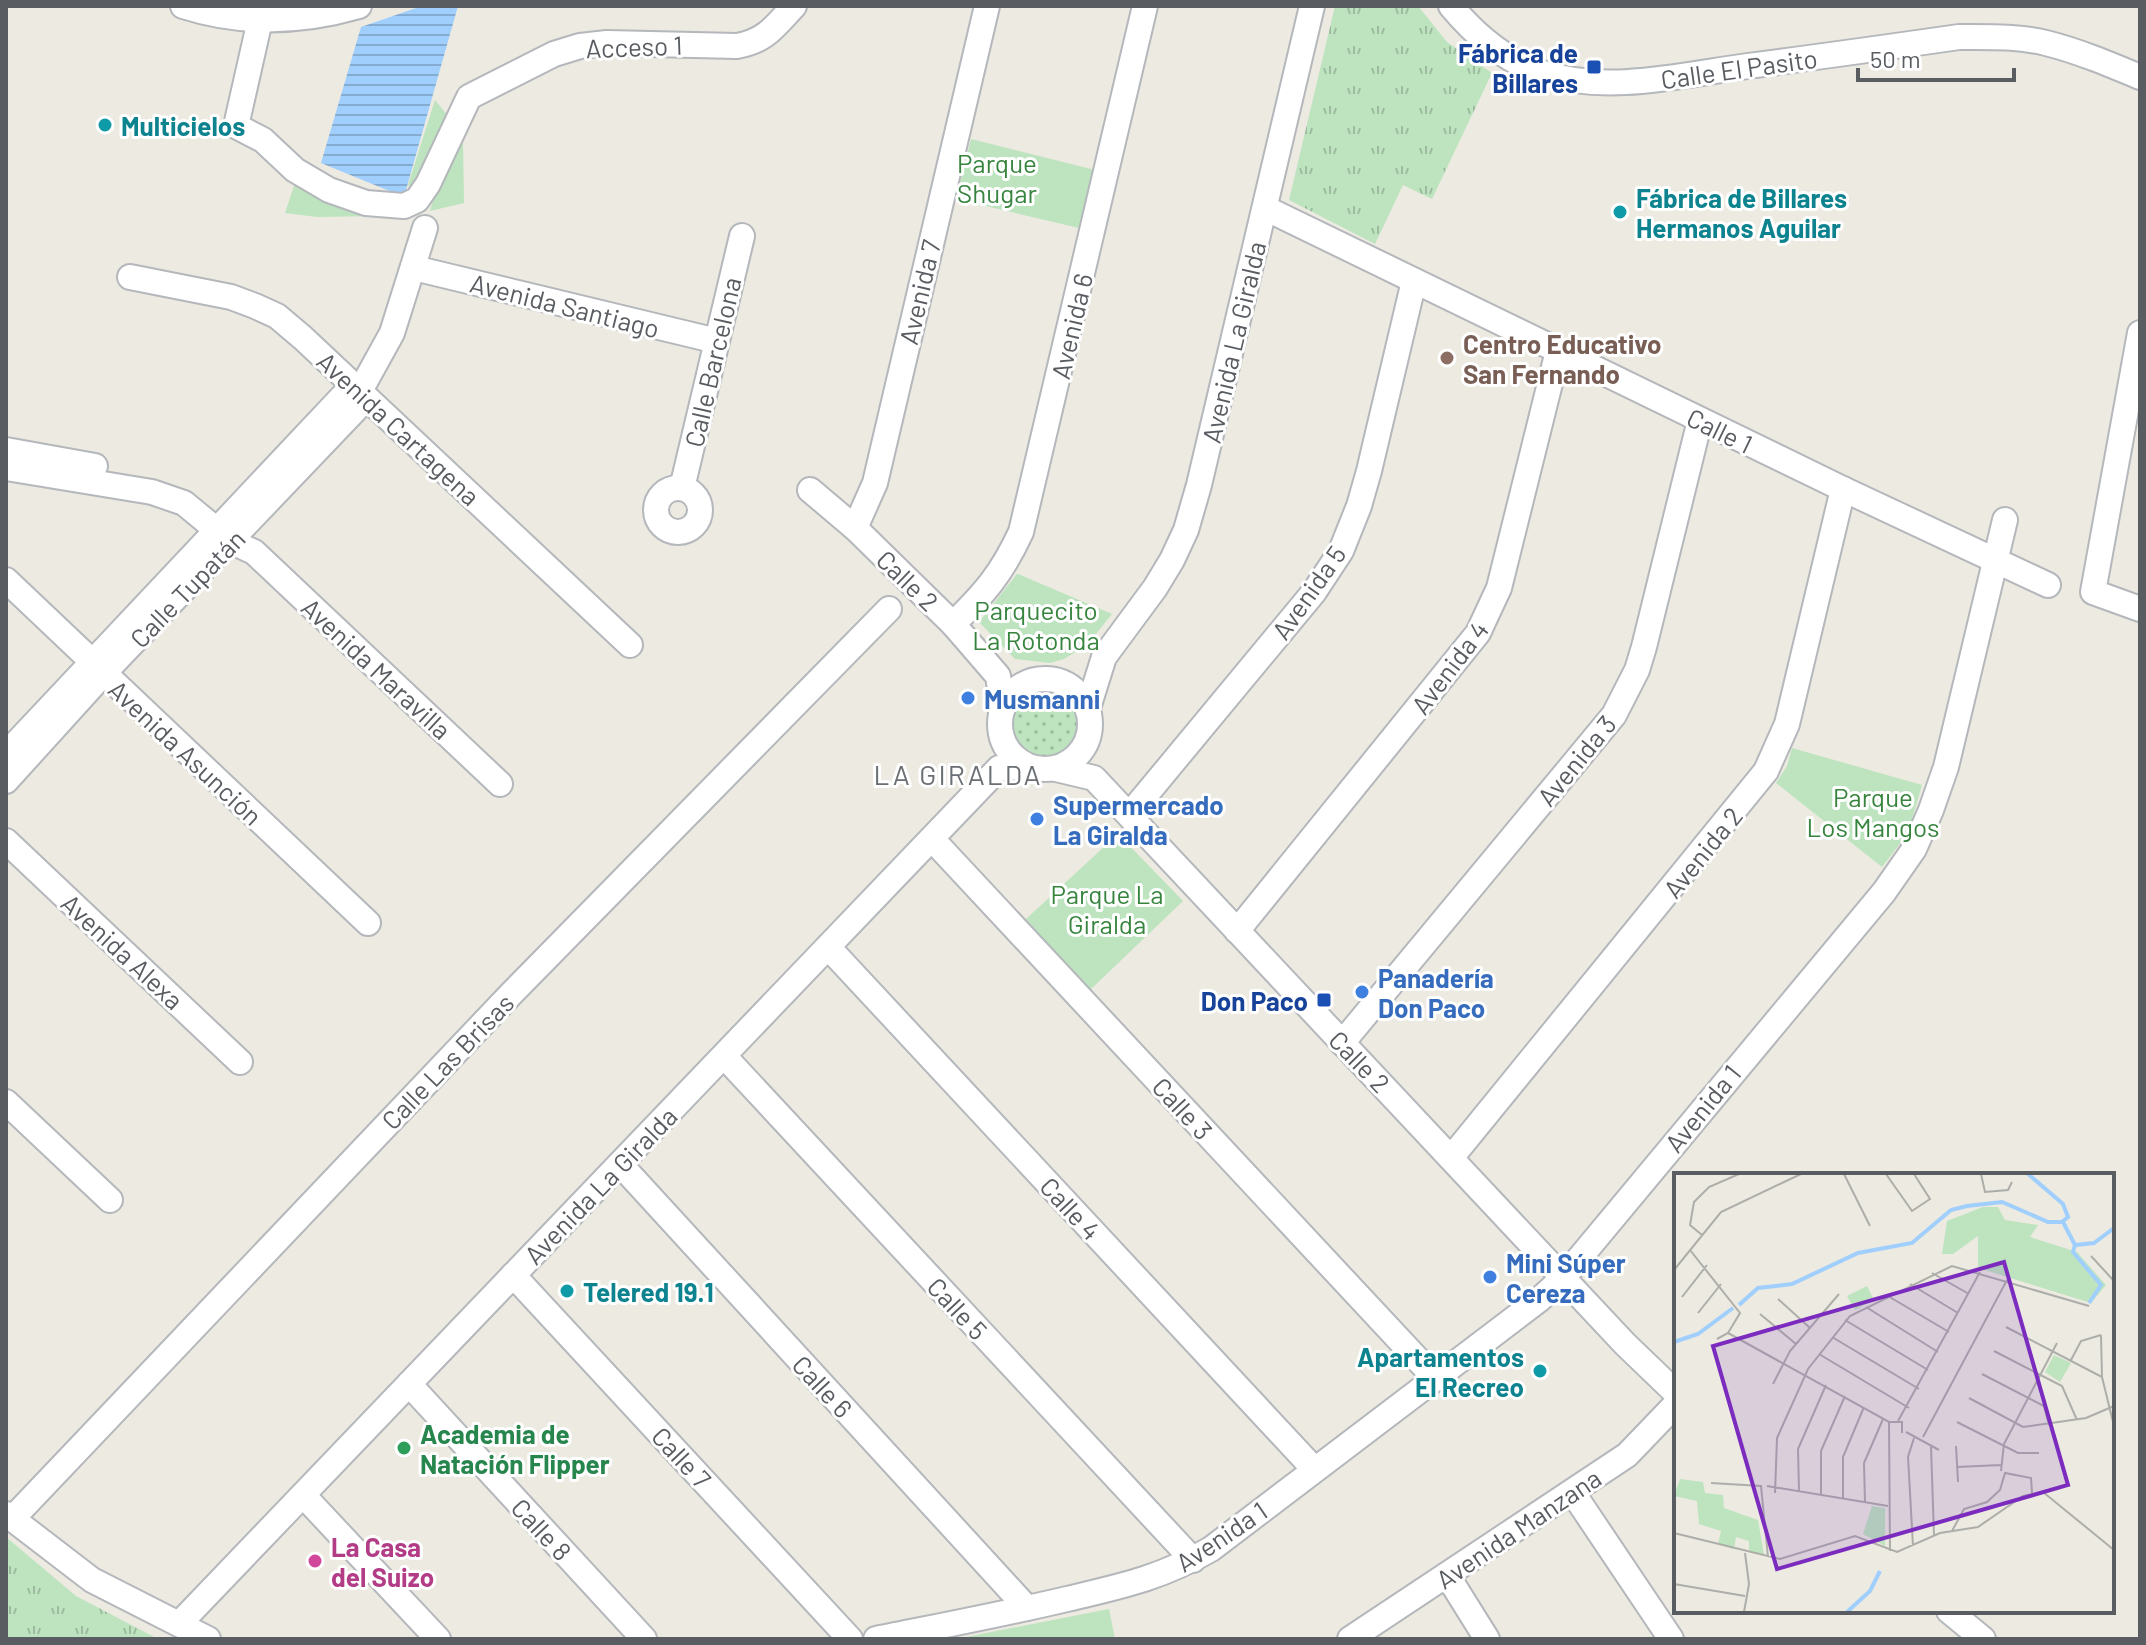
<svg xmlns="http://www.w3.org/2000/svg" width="2146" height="1645" viewBox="0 0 2146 1645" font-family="Barlow,sans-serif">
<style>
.grass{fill:url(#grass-tufts)}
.park{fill:#bde4bf}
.garden{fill:url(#garden-dots)}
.water{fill:url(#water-rules)}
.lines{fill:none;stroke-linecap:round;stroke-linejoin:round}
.minor-casing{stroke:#b4b7bb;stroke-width:28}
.minor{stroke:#fff;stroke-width:24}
.transit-dot{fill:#1a4fb4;stroke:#fff;stroke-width:3}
.culture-dot{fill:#0f9aa8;stroke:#fff;stroke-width:3}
.education-dot{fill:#8d6e63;stroke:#fff;stroke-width:3}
.shop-dot{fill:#3f7fe0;stroke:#fff;stroke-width:3}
.leisure-dot{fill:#2e9e5b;stroke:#fff;stroke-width:3}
.hotel-dot{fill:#d1479c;stroke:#fff;stroke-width:3}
.labels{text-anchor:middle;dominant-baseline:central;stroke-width:6;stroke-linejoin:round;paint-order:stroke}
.street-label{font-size:26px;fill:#595d62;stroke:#fff}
.transit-label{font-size:26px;font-weight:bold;fill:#164399;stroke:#fff;text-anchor:end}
.culture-label{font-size:26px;font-weight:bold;fill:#0d838f;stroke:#fff;text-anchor:start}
.park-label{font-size:26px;fill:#36843e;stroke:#fff}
.education-label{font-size:26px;font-weight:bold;fill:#785e54;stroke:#fff;text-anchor:start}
.shop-label{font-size:26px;font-weight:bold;fill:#366cbe;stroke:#fff;text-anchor:start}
.leisure-label{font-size:26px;font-weight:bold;fill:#27864d;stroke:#fff;text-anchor:start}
.hotel-label{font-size:26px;font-weight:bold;fill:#b23c85;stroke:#fff;text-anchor:start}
.neighbourhood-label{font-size:28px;letter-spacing:2px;fill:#6a6f74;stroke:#fff}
.inset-river{fill:none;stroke:#a0cffd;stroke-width:4}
.inset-road{fill:none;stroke:#adaeaa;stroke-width:2}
.view{fill:#7b2cbf;fill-opacity:0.15;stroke:#7b2cbf;stroke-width:4}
.inset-edge{fill:none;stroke:#595d62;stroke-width:4}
</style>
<defs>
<pattern id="grass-tufts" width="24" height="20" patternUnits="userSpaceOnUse" patternTransform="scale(2)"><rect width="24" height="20" fill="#bde4bf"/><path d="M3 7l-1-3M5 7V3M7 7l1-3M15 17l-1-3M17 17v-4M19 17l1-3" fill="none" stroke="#9dbc9f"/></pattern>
<pattern id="garden-dots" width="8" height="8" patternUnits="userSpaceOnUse" patternTransform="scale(2)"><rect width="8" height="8" fill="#bde4bf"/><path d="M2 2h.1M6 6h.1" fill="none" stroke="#9dbc9f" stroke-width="1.8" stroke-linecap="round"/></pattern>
<pattern id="water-rules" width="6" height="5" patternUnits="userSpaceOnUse" patternTransform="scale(2)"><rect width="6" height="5" fill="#a0cffd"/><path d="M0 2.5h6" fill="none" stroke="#85abd0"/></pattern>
</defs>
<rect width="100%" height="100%" fill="#eceae1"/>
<!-- grass -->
<g class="grass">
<path d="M1335,6h83l29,36 45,31 -60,126 -29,-14 -28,59 -86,-44z"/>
<path d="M6,1537l70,59 82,43h-152z"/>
</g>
<!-- park -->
<g class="park">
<path d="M435,100l14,17 -7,26 -29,44 -5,-2z"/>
<path d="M971,139l124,31 -16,58 -123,-29z"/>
<path d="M458,140l5,2 1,61 -34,8 11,-40z"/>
<path d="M296,180l83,36 -62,1 -32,-4z"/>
<path d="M1017,574h1l94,40 -25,31 -23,14 -14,4 -35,-4 -36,-37z"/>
<path d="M1792,748l130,37 -14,48 -26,34 -106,-84 11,-17z"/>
<path d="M1118,834l65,67 -93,89 -65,-70z"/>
<path d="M1109,1609l6,30h-159z"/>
</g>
<!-- garden -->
<circle class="garden" cx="1045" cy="726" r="33"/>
<!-- water -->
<path class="water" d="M422,6h36l-54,191 -83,-34 40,-136z"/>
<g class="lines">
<!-- minor casing -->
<g class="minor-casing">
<g id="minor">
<path d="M183,6c59,19 117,17 176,0"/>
<path d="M1451,6c25,30 54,55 92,67 65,21 139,2 205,-7 71,-9 141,-19 211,-29 29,0 59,-1 87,6 32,8 63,21 94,34"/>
<path d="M260,20l-24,106 27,14 32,30 34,20 37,13 38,3 13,-6 11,-16 41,-87 85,-43 26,-8 27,-3 130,3c29,-5 38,-20 57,-40"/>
<path d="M1265,208l578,281 205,96"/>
<path d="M414,268l303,73"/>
<path d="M130,277l101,20 24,9 22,10 26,22 327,307"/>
<path d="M2140,333l-47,259 47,17"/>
<path d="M6,450l89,16"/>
<path d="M6,468l146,24 32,11 46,38 24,11 246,232"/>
<circle cx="678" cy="510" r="22"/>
<path d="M682,488l60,-252"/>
<path d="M810,490l45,38 98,96 45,52 5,32"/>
<path d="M855,528l20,-45 112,-477"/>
<path d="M6,580l362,343"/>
<path d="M953,624c32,-31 49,-51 68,-92l124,-526"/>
<circle cx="1045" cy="724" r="45"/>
<path d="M1088,708l16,-51 51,-69 17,-28 14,-30 13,-45 113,-479"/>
<path d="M6,754l336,-357 18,-6"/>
<path d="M1056,769l38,9 531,566 51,49"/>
<path d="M6,781l97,-107 253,-265 4,-18 32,-58 33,-105"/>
<path d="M1130,814l184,-222 27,-41 18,-45 10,-35 45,-190"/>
<path d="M932,839l503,539"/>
<path d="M6,841l234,221"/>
<path d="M1237,931l241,-298 21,-45 59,-237"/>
<path d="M828,947l486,522"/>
<path d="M1342,1043l272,-328 23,-45 7,-23 56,-227"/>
<path d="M724,1056l469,504"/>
<path d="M6,1102l104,98"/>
<path d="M1451,1158l315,-387 21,-47 56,-235"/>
<path d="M620,1164l407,444"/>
<path d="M513,1275l337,364"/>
<path d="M409,1384l235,255"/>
<path d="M1573,1493l98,146"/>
<path d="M303,1495l135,144"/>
<path d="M6,1514l86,66 116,59"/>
<path d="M12,1519l499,-525 378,-385"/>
<path d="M1447,1575l40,64"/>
<path d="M1949,1611l34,28"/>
<path d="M180,1623l819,-855 31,-1"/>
<path d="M876,1639c64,-13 128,-25 191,-40 55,-13 94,-21 144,-50l329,-250 23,-21 321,-386 30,-43 17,-39 15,-43 59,-247"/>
<path d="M1350,1639l277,-184 49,-51"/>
</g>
</g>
<!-- minor -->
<use href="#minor" class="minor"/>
</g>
<!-- markers -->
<g class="transit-dot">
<rect x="1586" y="59" width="16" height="16" rx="4"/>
<rect x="1316" y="992" width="16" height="16" rx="4"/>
</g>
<g class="culture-dot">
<circle cx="105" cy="125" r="8"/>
<circle cx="1620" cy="212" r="8"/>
<circle cx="567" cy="1291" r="8"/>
<circle cx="1540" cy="1371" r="8"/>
</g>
<circle class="education-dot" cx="1447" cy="358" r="8"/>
<g class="shop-dot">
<circle cx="968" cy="698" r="8"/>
<circle cx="1037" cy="819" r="8"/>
<circle cx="1362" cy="992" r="8"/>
<circle cx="1490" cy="1277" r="8"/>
</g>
<circle class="leisure-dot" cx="404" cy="1448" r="8"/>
<circle class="hotel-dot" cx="315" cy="1561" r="8"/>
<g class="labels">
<!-- street labels -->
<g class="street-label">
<text transform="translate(634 46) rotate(-2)">Acceso 1</text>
<text transform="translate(1739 68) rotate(-8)">Calle El Pasito</text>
<text transform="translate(919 292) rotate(-77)">Avenida 7</text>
<text transform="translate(565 305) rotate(14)">Avenida Santiago</text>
<text transform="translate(1071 326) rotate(-77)">Avenida 6</text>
<text transform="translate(1233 342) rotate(-77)">Avenida La Giralda</text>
<text transform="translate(712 362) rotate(-77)">Calle Barcelona</text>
<text transform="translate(399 428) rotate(43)">Avenida Cartagena</text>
<text transform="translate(1720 430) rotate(26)">Calle 1</text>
<text transform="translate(908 580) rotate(44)">Calle 2</text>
<text transform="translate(187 588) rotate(-46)">Calle Tupatán</text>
<text transform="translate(1308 592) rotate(-55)">Avenida 5</text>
<text transform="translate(1449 667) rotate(-53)">Avenida 4</text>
<text transform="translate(377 668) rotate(43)">Avenida Maravilla</text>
<text transform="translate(186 752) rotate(43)">Avenida Asunción</text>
<text transform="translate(1576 760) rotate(-51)">Avenida 3</text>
<text transform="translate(1702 852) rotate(-51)">Avenida 2</text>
<text transform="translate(123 951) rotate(43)">Avenida Alexa</text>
<text transform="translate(447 1061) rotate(-46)">Calle Las Brisas</text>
<text transform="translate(1360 1061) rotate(46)">Calle 2</text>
<text transform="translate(1183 1108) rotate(47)">Calle 3</text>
<text transform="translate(1702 1108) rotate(-51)">Avenida 1</text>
<text transform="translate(600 1185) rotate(-46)">Avenida La Giralda</text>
<text transform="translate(1071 1208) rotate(47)">Calle 4</text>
<text transform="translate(958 1308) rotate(47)">Calle 5</text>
<text transform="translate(823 1386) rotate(47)">Calle 6</text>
<text transform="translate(682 1457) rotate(47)">Calle 7</text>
<text transform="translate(1518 1528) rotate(-34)">Avenida Manzana</text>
<text transform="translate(542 1529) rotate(47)">Calle 8</text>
<text transform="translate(1221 1536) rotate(-34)">Avenida 1</text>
</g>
<!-- transit labels -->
<g class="transit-label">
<text x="1578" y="52">Fábrica de<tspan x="1578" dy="30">Billares</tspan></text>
<text x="1308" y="1000">Don Paco</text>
</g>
<!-- culture labels -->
<g class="culture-label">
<text x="121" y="125">Multicielos</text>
<text x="1636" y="197">Fábrica de Billares<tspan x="1636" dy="30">Hermanos Aguilar</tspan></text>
<text x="583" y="1291">Telered 19.1</text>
<text x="1524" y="1356" text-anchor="end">Apartamentos<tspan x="1524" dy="30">El Recreo</tspan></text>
</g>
<!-- park labels -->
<g class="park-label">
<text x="997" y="162">Parque<tspan x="997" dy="30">Shugar</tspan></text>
<text x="1036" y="609">Parquecito<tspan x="1036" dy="30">La Rotonda</tspan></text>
<text x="1873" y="796">Parque<tspan x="1873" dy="30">Los Mangos</tspan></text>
<text x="1107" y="893">Parque La<tspan x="1107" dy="30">Giralda</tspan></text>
</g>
<!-- education labels -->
<g class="education-label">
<text x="1463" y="343">Centro Educativo<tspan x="1463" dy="30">San Fernando</tspan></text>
</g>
<!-- shop labels -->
<g class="shop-label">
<text x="984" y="698">Musmanni</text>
<text x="1053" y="804">Supermercado<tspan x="1053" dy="30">La Giralda</tspan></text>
<text x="1378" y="977">Panadería<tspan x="1378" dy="30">Don Paco</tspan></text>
<text x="1506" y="1262">Mini Súper<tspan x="1506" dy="30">Cereza</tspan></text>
</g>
<!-- leisure labels -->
<g class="leisure-label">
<text x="420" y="1433">Academia de<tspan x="420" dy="30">Natación Flipper</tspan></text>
</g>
<!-- hotel labels -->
<g class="hotel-label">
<text x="331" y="1546">La Casa<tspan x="331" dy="30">del Suizo</tspan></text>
</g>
<!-- neighbourhood labels -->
<g class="neighbourhood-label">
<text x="958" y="774">LA GIRALDA</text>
</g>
</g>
<!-- overview -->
<g transform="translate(1674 1173)">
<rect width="440" height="440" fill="#eceae1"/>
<path d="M309,34h15l7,13 33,5 -8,12 47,15 29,33 -15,18 -113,-35v-32l-25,18h-11l5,-33zM198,333l13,2v38l-22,-12z" fill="#bde4bf"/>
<path d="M6,306l23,3 2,11 18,2 1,13 34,12 6,35 -15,-3v-11l-13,-4 -2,12 -16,-5 3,-13 -22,-7 -2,-23 -23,-5z" fill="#bde4bf"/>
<path d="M193,113l7,14 -19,10 -8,-14zM380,182l17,8 -11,19 -15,-10z" fill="#bde4bf"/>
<path class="inset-river" d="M389,49l12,23 19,-2 20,-15M401,72l-2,7 28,33 -12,18M65,132l19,-17 34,-4 66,-31 54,-10 39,-33 16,-4 35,-4 46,20h14l6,-5 -5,-13 -35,-30M0,169l24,-8 35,-26M173,439l23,-21 10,-20"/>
<path class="inset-road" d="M170,1l26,52M212,1l26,37 18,-12 -16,-25M307,1l4,18 23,-2 4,-8M28,62l-12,-10 4,-23 15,-15 30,-13M16,77l50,63 -12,20 -11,6M417,83l23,25M0,97l47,-58 80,-38M258,100l37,21M236,111l48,29M214,123l61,36M8,124l25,-32M104,126l32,29M192,134l72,45M24,140l23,-29M86,141l36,30M171,147l83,50M332,154l96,50M54,160l161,89h13v11M427,162l1,42 12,49M158,164l87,52M320,178l68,35 15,34M145,181l90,54M397,187l10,-19 20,-6M308,201l62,32 5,19M99,211l17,-33 49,-57M295,225l54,29 63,-9 28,-12M224,248l82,-149M215,249l1,129M283,249l61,31h21M232,259l33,18M249,264l84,-157M282,273l2,36M257,274l3,88M283,294l44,-2M327,298l3,-27 53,-101M37,310l50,3 7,71M93,313l121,20M125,318l-1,-42 28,-64M101,320l2,-55 31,-69 42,-53 102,-50 137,40M147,322v-44l24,-55M169,325v-41l21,-50M191,329l-1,-39 19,-44M278,358l12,-22 23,-7 13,-12 5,-17 26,5 1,15M0,360l106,26 75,-23 42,16 43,-19 38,-6 45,-31 20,-4 71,58M239,373l-5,-89 6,-19M0,411l71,12M70,439l5,-28 -4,-31"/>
<path class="view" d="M330,89l64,223 -291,84 -64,-223z"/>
<rect width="440" height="440" class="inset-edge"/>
</g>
<!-- border -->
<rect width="2146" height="1645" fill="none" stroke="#595d62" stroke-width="16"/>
<!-- scale -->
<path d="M1858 68v12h156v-12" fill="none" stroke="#595d62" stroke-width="4"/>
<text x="1870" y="68" font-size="24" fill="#595d62" stroke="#ffffff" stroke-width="6" paint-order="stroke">50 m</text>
</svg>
